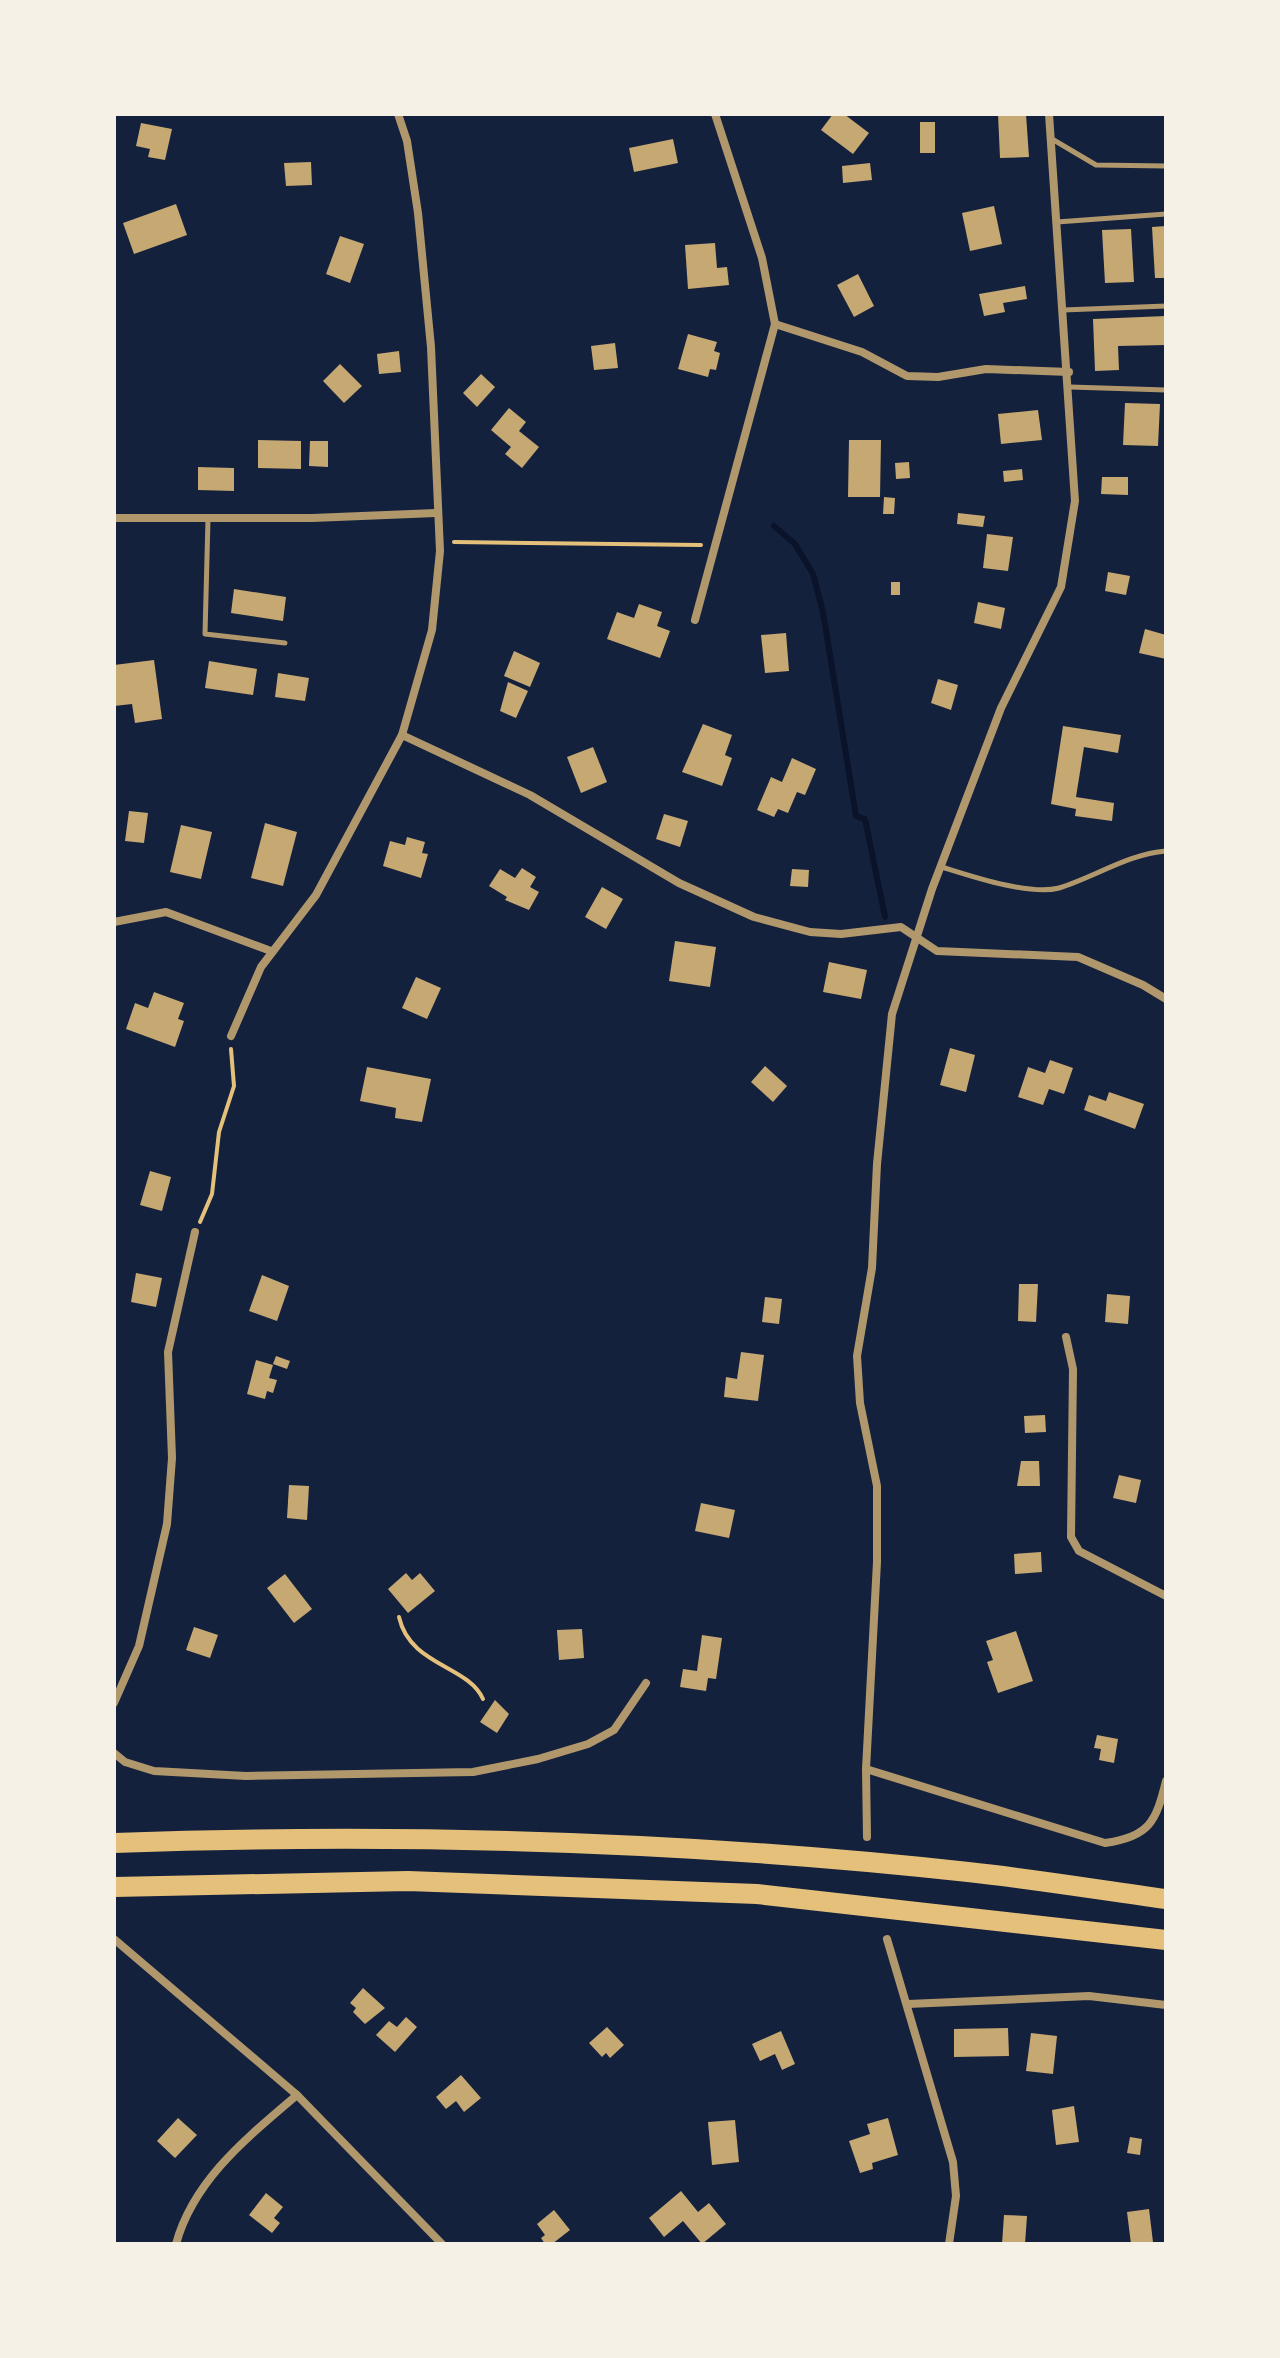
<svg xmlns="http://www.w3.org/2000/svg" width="1280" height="2358" viewBox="0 0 1280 2358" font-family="'Sofia Sans Condensed',sans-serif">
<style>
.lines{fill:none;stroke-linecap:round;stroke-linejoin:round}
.stream{stroke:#0b132b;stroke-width:6}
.building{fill:#c6a872}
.path{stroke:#e5c07b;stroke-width:4}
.service{stroke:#b1986c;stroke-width:5}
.minor{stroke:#b1986c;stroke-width:8}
.motorway{stroke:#e5c07b;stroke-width:20}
</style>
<rect width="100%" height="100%" fill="#14213d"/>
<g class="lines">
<!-- stream -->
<path class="stream" d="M774,526l21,18 18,30 10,38 33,204 9,3 20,98"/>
</g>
<!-- building -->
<g class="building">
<path d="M833,114h11l25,19 -16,21 -32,-24z"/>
<path d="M998,114h28l3,43 -29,1z"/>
<rect x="920" y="122" width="15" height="31"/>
<path d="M141,123l31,6 -7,31 -17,-3 2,-8 -14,-3z"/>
<path d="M673,139l5,24 -44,9 -5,-24z"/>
<path d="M311,162l1,23 -26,1 -2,-23z"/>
<path d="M870,163l2,17 -29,3 -1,-17z"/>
<path d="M176,204l11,31 -53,19 -11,-31z"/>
<path d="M994,206l8,38 -32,7 -8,-38z"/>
<path d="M1166,226v52h-11l-3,-51z"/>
<path d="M1131,229l3,53 -29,1 -3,-53z"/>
<path d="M340,236l24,8 -14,39 -24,-9z"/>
<path d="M715,243l2,25 10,-1 2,18 -41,4 -3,-44z"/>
<path d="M858,274l16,32 -20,11 -17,-32z"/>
<path d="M1025,286l2,13 -24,4 2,9 -21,4 -5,-22z"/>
<path d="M1166,316v29l-48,1 1,24 -24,1 -2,-52z"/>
<path d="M688,334l29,8 -3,9 6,2 -4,17 -6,-1 -2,8 -30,-8z"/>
<path d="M615,343l3,25 -24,2 -3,-24z"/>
<path d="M399,351l2,21 -22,2 -2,-20z"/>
<path d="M340,364l22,22 -18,17 -21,-22z"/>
<path d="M481,374l14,13 -18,20 -14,-14z"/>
<path d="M1125,403l35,1 -2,42 -35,-1z"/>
<path d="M509,408l17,14 -7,9 20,16 -17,21 -17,-14 6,-7 -20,-17z"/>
<path d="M1038,410l4,30 -41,4 -3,-30z"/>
<path d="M258,440l43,1v28l-43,-1z"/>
<path d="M849,440h32l-1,57h-32z"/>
<path d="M310,441h18v26l-19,-1z"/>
<path d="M909,462l1,16 -14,1 -1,-16z"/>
<path d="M198,467l36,1v23l-36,-1z"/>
<path d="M1022,469l1,11 -19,2 -1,-11z"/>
<path d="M1102,477h26v18l-27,-1z"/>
<path d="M884,497l11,1 -1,16h-11z"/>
<path d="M958,513l27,3 -2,11 -26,-3z"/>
<path d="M987,534l26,3 -5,34 -25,-3z"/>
<path d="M1108,572l22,4 -4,19 -21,-4z"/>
<rect x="891" y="582" width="9" height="13"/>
<path d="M234,589l52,8 -3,24 -52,-8z"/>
<path d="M978,602l27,6 -4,21 -27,-6z"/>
<path d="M639,604l23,8 -5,14 13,5 -10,27 -53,-19 10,-27 17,6z"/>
<path d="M1145,629l21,6v24l-27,-6z"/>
<path d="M786,633l3,38 -24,2 -4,-38z"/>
<path d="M514,651l26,12 -10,24 -26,-11z"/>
<path d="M154,660l8,59 -27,4 -3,-19 -18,2v-41z"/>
<path d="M209,661l48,8 -4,26 -48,-7z"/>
<path d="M278,673l31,5 -4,23 -30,-4z"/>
<path d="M938,679l20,6 -7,25 -20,-7z"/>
<path d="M508,682l20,9 -12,27 -16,-7z"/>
<path d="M703,724l29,11 -7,20 7,3 -10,28 -40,-14z"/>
<path d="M1063,726l58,9 -3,18 -34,-6 -8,50 38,6 -2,18 -37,-5 1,-7 -25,-5z"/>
<path d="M593,747l14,35 -26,11 -14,-36z"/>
<path d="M792,758l24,11 -11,26 -8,-3 -9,21 -10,-4 -4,8 -17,-7 14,-33 11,5z"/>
<path d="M129,811l19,2 -4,30 -19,-2z"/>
<path d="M664,814l24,7 -8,26 -24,-8z"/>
<path d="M265,823l32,9 -14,54 -32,-8z"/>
<path d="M181,825l31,7 -11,47 -31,-7z"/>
<path d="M407,837l18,5 -3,11 6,1 -7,24 -38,-12 7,-25 15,4z"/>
<path d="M522,868l14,9 -6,10 9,5 -10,18 -24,-10 2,-3 -18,-11 11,-17 15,9z"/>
<path d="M792,869l17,1 -1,17 -18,-1z"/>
<path d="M602,887l21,12 -17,30 -21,-12z"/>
<path d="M675,941l41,6 -6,40 -41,-6z"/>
<path d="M829,962l38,8 -6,29 -38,-7z"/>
<path d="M416,977l25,11 -14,31 -25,-11z"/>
<path d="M154,992l30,11 -6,16 6,2 -9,26 -49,-18 9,-26 13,5z"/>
<path d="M950,1048l25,7 -9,37 -26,-7z"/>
<path d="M1050,1060l23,8 -9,26 -15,-5 -6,16 -25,-8 10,-30 17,6z"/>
<path d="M765,1066l22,20 -14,16 -22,-20z"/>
<path d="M367,1067l64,12 -9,43 -27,-4 1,-10 -36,-7z"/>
<path d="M1109,1092l35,12 -9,25 -51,-19 5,-15 17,6z"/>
<path d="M150,1171l21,6 -9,34 -22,-6z"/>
<path d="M136,1273l26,5 -6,29 -25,-5z"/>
<path d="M262,1275l27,11 -12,35 -28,-10z"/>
<path d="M1019,1284h19l-2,38 -18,-1z"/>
<path d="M1107,1294l23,2 -2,28 -23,-2z"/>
<path d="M765,1297l17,2 -3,25 -17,-2z"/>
<path d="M741,1352l23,3 -6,46 -34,-4 2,-20 11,2z"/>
<path d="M276,1356l14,5 -3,8 -14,-5z"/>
<path d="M256,1360l17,5 -4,13 8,2 -4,13 -6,-2 -2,8 -18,-5z"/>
<path d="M1045,1415l1,17 -21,1 -1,-17z"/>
<path d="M1021,1461h18l1,25h-23z"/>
<path d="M1119,1475l22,5 -5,23 -23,-5z"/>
<path d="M289,1485l20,1 -2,34 -20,-2z"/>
<path d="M701,1503l34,7 -6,28 -34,-7z"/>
<path d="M1041,1552l1,20 -27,2 -1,-20z"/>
<path d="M406,1573l6,7 8,-7 15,18 -27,22 -20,-24z"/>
<path d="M285,1574l27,35 -18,14 -27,-35z"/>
<path d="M194,1627l24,8 -8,23 -24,-8z"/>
<path d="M582,1629l2,29 -25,2 -2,-30z"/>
<path d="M1016,1631l17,50 -35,12 -11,-31 6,-2 -7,-19z"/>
<path d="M702,1635l20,3 -6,41 -8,-1 -2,13 -26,-4 3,-18 14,2z"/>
<path d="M495,1700l14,14 -12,19 -17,-11z"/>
<path d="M1097,1735l21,4 -4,24 -15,-3 2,-11 -7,-1z"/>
<path d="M363,1988l22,20 -20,16 -12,-12 3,-4 -6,-5z"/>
<path d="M406,2017l11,10 -22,25 -19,-17 13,-14 8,6z"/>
<path d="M607,2027l17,18 -14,13 -4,-5 -4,4 -13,-14z"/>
<path d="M1008,2028l1,28 -55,1v-28z"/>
<path d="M781,2031l14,33 -13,6 -7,-16 -15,7 -8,-17z"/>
<path d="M1031,2033l26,3 -4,38 -27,-3z"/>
<path d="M461,2075l20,23 -17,14 -8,-11 -10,8 -10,-12z"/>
<path d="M1074,2106l5,36 -23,3 -4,-35z"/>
<path d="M178,2118l19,17 -22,23 -18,-17z"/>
<path d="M888,2118l10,37 -26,8 1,6 -13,4 -11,-32 21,-7 -3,-10z"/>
<path d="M735,2120l4,42 -27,3 -4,-43z"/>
<path d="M1130,2137l12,2 -2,16 -13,-2z"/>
<path d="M681,2191l17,21 11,-9 17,21 -24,20 -19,-23 -19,16 -15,-19z"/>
<path d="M266,2193l17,14 -9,11 6,5 -8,10 -23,-18z"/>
<path d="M1149,2209l4,33 -22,2 -4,-32z"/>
<path d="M554,2210l16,20 -18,14h-7l-4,-6 4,-3 -8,-11z"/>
<path d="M1004,2215l23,1 -2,28h-23z"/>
</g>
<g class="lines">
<!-- path -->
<g class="path">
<path d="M454,542l247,3"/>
<path d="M200,1222l12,-28 7,-62 15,-46 -3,-37"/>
<path d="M399,1617c11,49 69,48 84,82"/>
</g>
<!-- service -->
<g class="service">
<path d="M1052,139l44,26 70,1"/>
<path d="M1057,222l109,-8"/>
<path d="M1063,310l103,-4"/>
<path d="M1070,387l96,3"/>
<path d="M208,519l-3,115 80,9"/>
<path d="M942,867c29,9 88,29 117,21 36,-11 69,-34 107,-37"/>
</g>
<!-- minor -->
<g class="minor">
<path d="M775,324l87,28 45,24 31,1 48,-8 83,3"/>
<path d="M114,518h198l124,-5"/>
<path d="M695,620l80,-296 -13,-66 -47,-144"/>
<path d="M402,735l128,60 149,88 75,34 56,15 31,2 60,-7 36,24 141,6 65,28 23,14"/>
<path d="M114,922l52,-10 105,39"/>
<path d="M231,1036l30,-69 55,-72 86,-160 30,-105 8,-79 -9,-204 -13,-134 -11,-72 -9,-27"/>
<path d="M1066,1337l7,32 -2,168 8,14 87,45"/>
<path d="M114,1703l25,-57 28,-122 5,-66 -4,-106 27,-120"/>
<path d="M114,1753l11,9 29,9 92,5 227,-4 65,-13 50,-15 26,-14 32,-47"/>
<path d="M866,1769l239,74c44,-6 51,-21 61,-62"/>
<path d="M867,1837l-1,-68 11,-207v-76l-17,-83 -3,-47 15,-88 5,-104 15,-150 40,-125 69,-181 60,-121 14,-86 -26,-387"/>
<path d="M114,1939l183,156 145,149"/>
<path d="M887,1939l66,223 3,34 -7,48"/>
<path d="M908,2004l181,-8 77,9"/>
<path d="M176,2244c18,-65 72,-107 121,-149"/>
</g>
<!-- motorway -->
<g class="motorway">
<path d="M114,1843c282,-10 573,-2 854,29 66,7 132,18 198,27"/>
<path d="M114,1887l294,-6 349,13 409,46"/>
</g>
</g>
<!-- border -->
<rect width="1280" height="2358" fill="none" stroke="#f6f1e7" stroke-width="232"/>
</svg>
